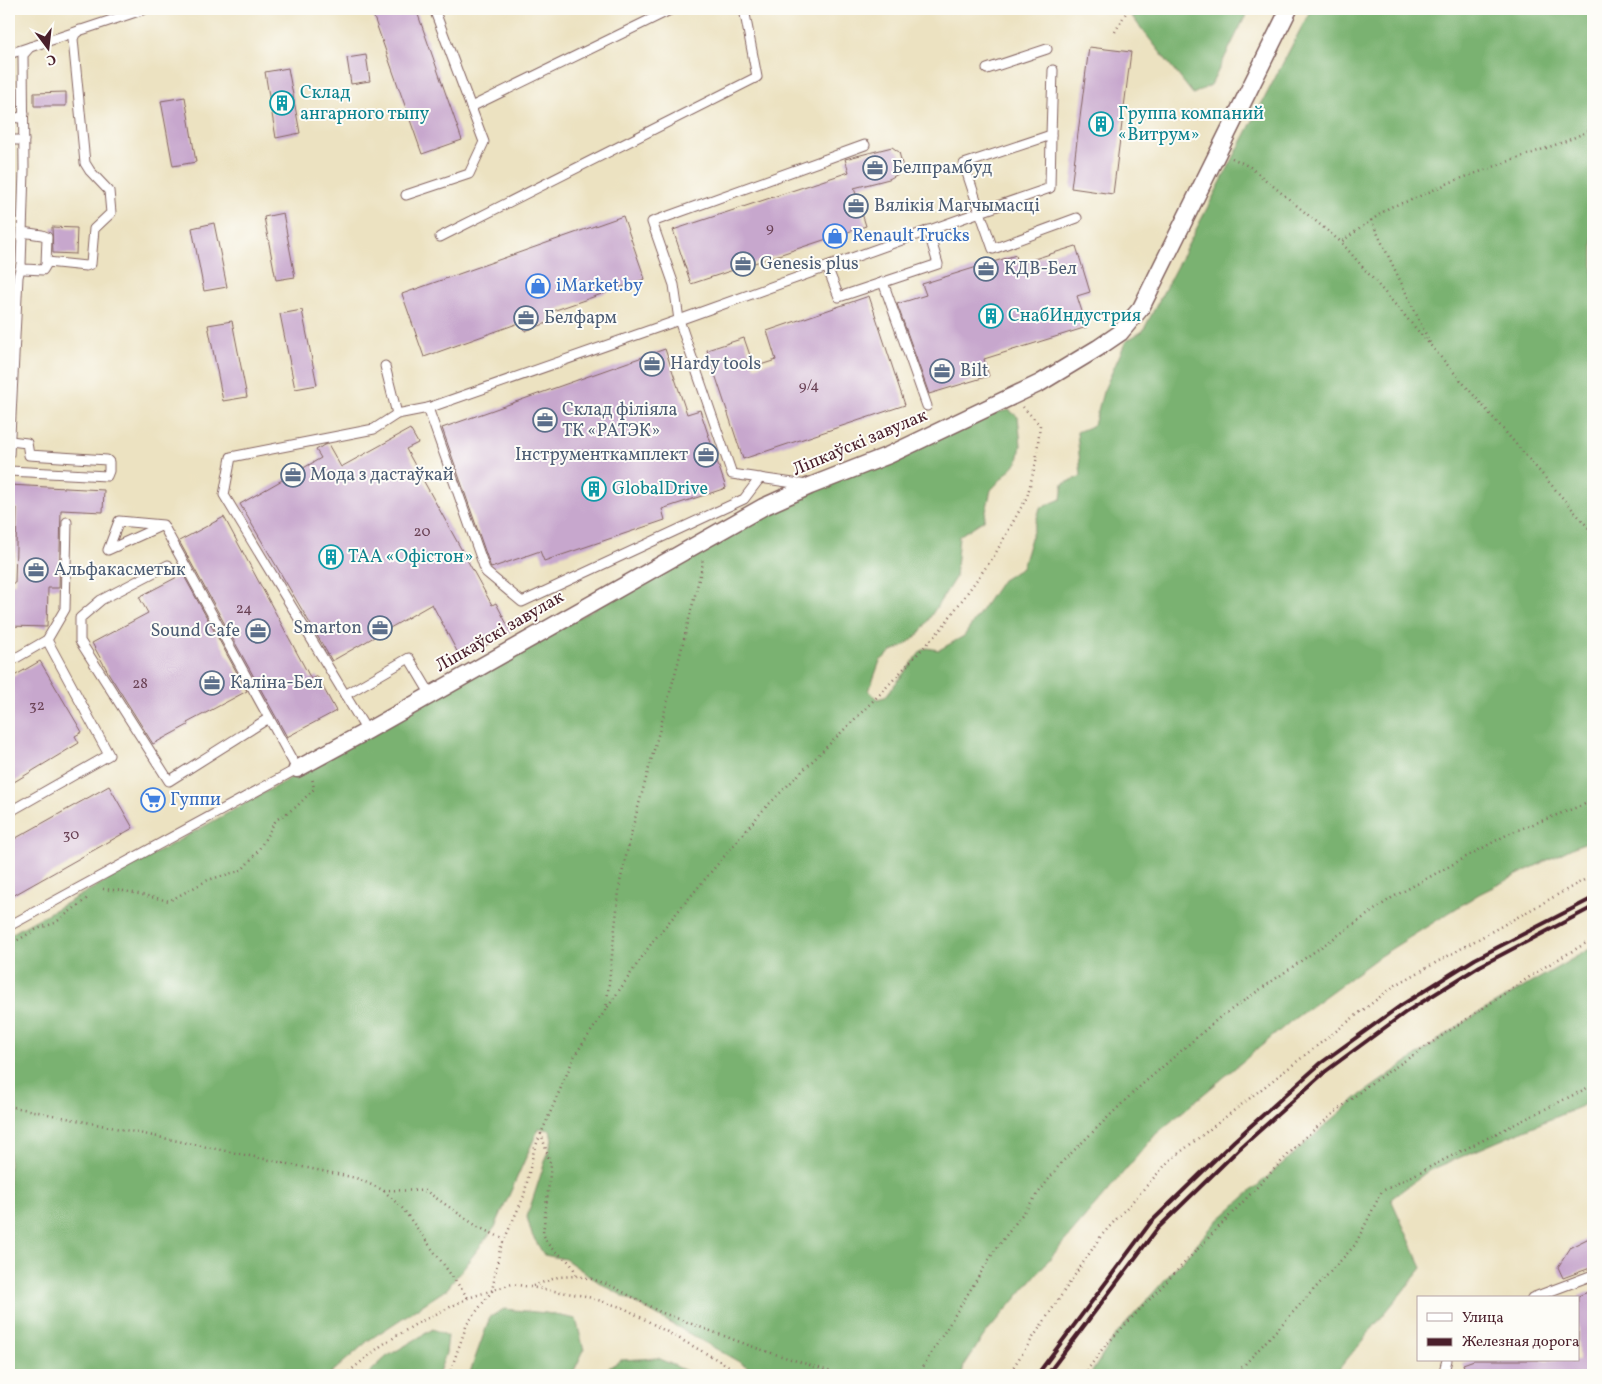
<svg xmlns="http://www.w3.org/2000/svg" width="1602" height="1384" viewBox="0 0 1602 1384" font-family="Vollkorn,serif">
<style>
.forest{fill:#7ab271;stroke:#62684e}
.building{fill:#c7a7cd}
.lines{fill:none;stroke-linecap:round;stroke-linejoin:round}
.service-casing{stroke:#836360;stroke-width:11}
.minor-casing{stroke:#836360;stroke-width:19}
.path{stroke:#836360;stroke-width:2.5;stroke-dasharray:1 4;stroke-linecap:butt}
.service{stroke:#fff;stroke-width:9}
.minor{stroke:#fff;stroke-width:16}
.rail{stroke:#4a1f2b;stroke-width:4}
.labels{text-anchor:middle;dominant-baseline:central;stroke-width:4;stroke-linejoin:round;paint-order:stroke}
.number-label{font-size:15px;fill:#694154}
.culture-label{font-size:18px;fill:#0d838f;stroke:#fdfcf7;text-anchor:start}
.service-label{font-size:18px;fill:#4e5e75;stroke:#fdfcf7;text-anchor:start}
.shop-label{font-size:18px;fill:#366cbe;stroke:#fdfcf7;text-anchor:start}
.street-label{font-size:18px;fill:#4a1f2b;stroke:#fdfcf7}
</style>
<rect width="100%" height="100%" fill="#fdfcf7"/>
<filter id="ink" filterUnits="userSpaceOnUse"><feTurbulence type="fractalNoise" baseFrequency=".02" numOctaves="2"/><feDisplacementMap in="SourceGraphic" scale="10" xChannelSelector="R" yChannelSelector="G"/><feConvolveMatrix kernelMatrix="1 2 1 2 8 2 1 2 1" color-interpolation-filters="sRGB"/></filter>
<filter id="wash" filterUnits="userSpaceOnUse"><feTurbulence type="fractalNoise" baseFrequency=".0096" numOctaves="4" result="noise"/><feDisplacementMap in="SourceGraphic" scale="20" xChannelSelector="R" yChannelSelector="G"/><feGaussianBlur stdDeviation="1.12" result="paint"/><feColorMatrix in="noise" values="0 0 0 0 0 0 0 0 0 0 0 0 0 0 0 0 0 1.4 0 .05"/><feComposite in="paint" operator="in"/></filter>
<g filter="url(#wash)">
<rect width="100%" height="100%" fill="#ece2c1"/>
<!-- forest -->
<g class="forest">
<path d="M1126,9h123l-38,76 -18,9z"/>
<path d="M1311,9h282v831l-17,6 -97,48 -99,62 -89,65 -135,113 -173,203 -19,29 -2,9h-200l-162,-92 -35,-24 -21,-4 -12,-20 -5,-18 25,-77 -2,-10 -11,-2 -44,99 -48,62 -78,51 -40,35h-320v-440l784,-437 206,-86 10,-2 9,7 3,28 -3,16 -27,29 -7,30 -25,16 -4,42 -35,55 -16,13 -12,5 -12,10 -11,30 8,8 8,-2 37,-47 5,-2 12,2 25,-14 38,-56 20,-12 18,-60 21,-9 2,-15 18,-8 -4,-44 17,-7 9,-33 23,-51 17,-10z"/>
<path d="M1593,947v154l-165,70 -37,28 31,69 -88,107h-244l25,-39 101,-114 143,-126 108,-76z"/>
<path d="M504,1309l42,4 30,6 8,31 -12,25h-103l21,-58z"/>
<path d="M433,1329l15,7 -2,17 -8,22h-71l19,-18z"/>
<path d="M658,1358l37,17h-98l24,-15z"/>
</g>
<g id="blocks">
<!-- building -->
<g class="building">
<path d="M371,9h45l46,131 -40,14z"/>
<path d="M1089,47l42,5 -18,142 -42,-6z"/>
<path d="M366,55l4,26 -19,3 -4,-26z"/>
<path d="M288,68l12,65 -24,5 -11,-66z"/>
<path d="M66,92v14h-32v-13z"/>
<path d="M185,97l11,65 -23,4 -12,-65z"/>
<path d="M892,147l7,5 3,12 -2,9 -11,6 -35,9 12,38 -175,58 -18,-54 176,-58 -4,-13z"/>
<path d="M283,213l12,64 -19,3 -12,-63z"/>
<path d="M623,216l22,63 -98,34 3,9 -25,9 -3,-9 -98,35 -22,-63z"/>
<path d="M214,223l13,64 -23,4 -12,-63z"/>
<path d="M52,227l25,1 -1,26 -23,-1z"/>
<path d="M1076,246l14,46 -13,4 10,31 -103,32 5,17 -60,18 -32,-90 29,-9 -4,-11 94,-29 2,9z"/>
<path d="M869,296l36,109 -162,54 -36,-109 37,-12 10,29 22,-7 -9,-29z"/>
<path d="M302,310l15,75 -22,4 -15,-75z"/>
<path d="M232,321l15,76 -24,4 -15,-76z"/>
<path d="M665,349l22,65 13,-4 26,78 -64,21 3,11 -121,41 -4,-10 -49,17 -49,-140z"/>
<path d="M410,429l8,14 -12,6 86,156 4,-2 15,29 -50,27 -29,-55 -100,57 -92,-157 81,-46 -5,-8 8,-5 4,-1 13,23z"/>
<path d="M9,485l95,5 -1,22 -42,-2 -2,78h-11l-1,39 -38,-1v-43h6l2,-75 -8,-1z"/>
<path d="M224,517l87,162 6,-3 19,35 -49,26 -108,-196z"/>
<path d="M183,574l64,117 -60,32 1,2 -35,19 -44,-70 -17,-31 56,-30 -9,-16z"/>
<path d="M40,661l42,71 -7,4 4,7 -70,42v-106z"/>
<path d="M109,786l24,42 -124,70v-56z"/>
<path d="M1593,1236v31l-30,11 -5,-11 13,-20z"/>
<path d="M1593,1290v85h-126l-4,-11 11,-4h104v-64z"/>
</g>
</g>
</g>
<g filter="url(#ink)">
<use href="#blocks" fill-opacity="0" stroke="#836360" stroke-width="1"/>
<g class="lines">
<!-- service casing -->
<g class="service-casing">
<g id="service">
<path d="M9,54l136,-45"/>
<path d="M987,69l60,-20"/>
<path d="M471,107l201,-98"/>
<path d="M9,117l11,1 4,-4"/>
<path d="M1051,135l-1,53 -70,24 13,37 84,-31"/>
<path d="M9,140h15"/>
<path d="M406,195l63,-21 15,-32 -50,-133"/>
<path d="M22,232l20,3 5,2 -1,28 -3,5 -19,-1 -3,-1v-3l3,-95 -1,-115 7,-8"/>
<path d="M440,237l317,-160 -13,-68"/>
<path d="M47,262l39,4 5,-2 3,-35 17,-16 -2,-22 -19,-20 -5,-8 -12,-124 2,-5 5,-4"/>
<path d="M827,267l12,30 99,-33 -10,-34"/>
<path d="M883,282l44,124"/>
<path d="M385,366l12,48"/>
<path d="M428,408l58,164 36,30 222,-103 16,-21"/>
<path d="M9,455l9,-178 3,-12"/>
<path d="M9,471l98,5 2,-5v-9l-2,-2 -78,-5 -2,-12 -17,-2"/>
<path d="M807,485l-75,-11 -53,-154 -5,-35 -22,-63 213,-77"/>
<path d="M168,565l-67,35 -21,18v23l89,140 100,-63"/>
<path d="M9,662l38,-22 18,-31 2,-87"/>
<path d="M345,695l64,-37 22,37"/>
<path d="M367,731l-143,-236 7,-38 143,-28 23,-15 31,-6 251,-88 301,-108 -16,-48 87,-29 2,-65"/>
<path d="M9,812l100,-57 -62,-115"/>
<path d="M9,926l288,-157 -134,-244 -44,-4 -11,29 55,-25"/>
<path d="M1532,1298l61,-23"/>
<path d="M1443,1375l4,-15"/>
</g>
</g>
<!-- minor casing -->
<g class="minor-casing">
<path id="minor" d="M297,769l70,-38 396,-224 47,-21 79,-31 151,-72 58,-35 22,-15 21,-25 148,-299"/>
</g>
<!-- path -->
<g class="path">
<path d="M1115,32l12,-21 4,-2"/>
<path d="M1593,129l-27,12 -115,41 -40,18 -21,7 -49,35 252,291"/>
<path d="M1232,158l18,9 91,75"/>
<path d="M1371,220l60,125"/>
<path d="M103,889l22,2 44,10 39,-21 34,-10 16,-19 18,-31 20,-13 18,-18 -2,-12"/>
<path d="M9,945l28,-16 18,-6 34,-26"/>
<path d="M606,1010l14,-128 14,-60 44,-159 25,-100 -1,-4"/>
<path d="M9,1106l347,72 27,12 20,19 65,89"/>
<path d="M541,1133l10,33 -8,67c7,20 14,17 26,29 4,4 6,10 8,14"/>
<path d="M384,1190l42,1 52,36 26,12"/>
<path d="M533,1286l25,-9 19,-1 15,3 18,6 50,27 96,36 85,27"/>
<path d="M345,1375l37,-30 34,-21 52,-26 44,-14 73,12 39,12 121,67"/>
<path d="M449,1375l18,-51 25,-33 8,-42 24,-53 10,-46 41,-95 78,-114 111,-132 116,-115 61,-65 53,-73 33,-59 9,-35 4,-37 -17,-18"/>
<path d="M918,1375l75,-122 68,-90 76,-74 82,-71 174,-121 117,-64 83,-32"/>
<path d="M1008,1375l93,-139 68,-75 225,-175 199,-111"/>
<path d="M1084,1375l19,-27 201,-210 63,-52 176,-118 50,-29"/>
<path d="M1235,1375l120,-130 27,-54 211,-106"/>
</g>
<!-- service -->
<use href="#service" class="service"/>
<!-- minor -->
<use href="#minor" class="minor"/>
<!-- rail -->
<g class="rail">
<path d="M1037,1375l114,-153 83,-81 87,-78 79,-57 75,-47 118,-61"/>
<path d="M1047,1375l110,-146 81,-79 88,-79 80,-59 74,-46 113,-59"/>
</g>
</g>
</g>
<!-- icons -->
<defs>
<g id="building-ring" transform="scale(1.25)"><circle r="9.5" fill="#fdfcf7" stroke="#0f9aa8" stroke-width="1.5"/><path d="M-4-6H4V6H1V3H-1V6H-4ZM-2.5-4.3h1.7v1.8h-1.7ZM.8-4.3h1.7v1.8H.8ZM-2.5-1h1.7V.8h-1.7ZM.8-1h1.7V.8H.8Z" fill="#0f9aa8"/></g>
<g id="office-ring" transform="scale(1.25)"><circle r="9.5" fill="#fdfcf7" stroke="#5c6f8a" stroke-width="1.5"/><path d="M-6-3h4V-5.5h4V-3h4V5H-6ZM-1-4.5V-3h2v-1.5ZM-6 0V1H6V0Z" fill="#5c6f8a"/></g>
<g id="shop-ring" transform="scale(1.25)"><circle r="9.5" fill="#fdfcf7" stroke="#3f7fe0" stroke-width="1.5"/><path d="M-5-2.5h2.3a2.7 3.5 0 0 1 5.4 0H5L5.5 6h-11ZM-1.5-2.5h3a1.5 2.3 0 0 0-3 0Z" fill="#3f7fe0"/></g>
<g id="supermarket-ring" transform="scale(1.25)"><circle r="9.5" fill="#fdfcf7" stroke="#3f7fe0" stroke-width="1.5"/><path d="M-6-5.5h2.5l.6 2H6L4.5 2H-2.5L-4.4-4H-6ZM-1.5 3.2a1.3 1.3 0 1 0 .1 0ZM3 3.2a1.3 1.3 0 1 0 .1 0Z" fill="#3f7fe0"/></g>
</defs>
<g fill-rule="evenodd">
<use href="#building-ring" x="282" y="103"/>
<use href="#building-ring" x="1101" y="124"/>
<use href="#office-ring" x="875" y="168"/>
<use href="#office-ring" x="856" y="206"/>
<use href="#shop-ring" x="835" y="236"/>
<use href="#office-ring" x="743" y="264"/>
<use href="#office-ring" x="986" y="269"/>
<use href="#shop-ring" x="538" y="286"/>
<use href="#building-ring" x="991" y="316"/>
<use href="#office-ring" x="526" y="318"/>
<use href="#office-ring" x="652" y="364"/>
<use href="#office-ring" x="942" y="371"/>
<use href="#office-ring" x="545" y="420"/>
<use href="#office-ring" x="706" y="455"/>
<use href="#office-ring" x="293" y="475"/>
<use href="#building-ring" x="594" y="489"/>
<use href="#building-ring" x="331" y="557"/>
<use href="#office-ring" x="36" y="570"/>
<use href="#office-ring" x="380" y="628"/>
<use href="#office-ring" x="258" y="631"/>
<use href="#office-ring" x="212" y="683"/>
<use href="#supermarket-ring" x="153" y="800"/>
</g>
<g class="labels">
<!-- number labels -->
<g class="number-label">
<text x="770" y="228">9</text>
<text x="809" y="386">9/4</text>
<text x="422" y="532">20</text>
<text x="244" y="609">24</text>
<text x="140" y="684">28</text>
<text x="37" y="706">32</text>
<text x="71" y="835">30</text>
</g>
<!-- culture labels -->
<g class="culture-label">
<text x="300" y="93">Склад<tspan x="300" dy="21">ангарного тыпу</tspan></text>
<text x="1118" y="114">Группа компаний<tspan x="1118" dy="21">«Витрум»</tspan></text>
<text x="1008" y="316">СнабИндустрия</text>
<text x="612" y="489">GlobalDrive</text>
<text x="348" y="557">ТАА «Офістон»</text>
</g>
<!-- service labels -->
<g class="service-label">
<text x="892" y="168">Белпрамбуд</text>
<text x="874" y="206">Вялікія Магчымасці</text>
<text x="760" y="264">Genesis plus</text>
<text x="1004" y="269">КДВ-Бел</text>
<text x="544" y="318">Белфарм</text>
<text x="670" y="364">Hardy tools</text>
<text x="960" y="371">Bilt</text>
<text x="562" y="410">Склад філіяла<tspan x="562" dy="21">ТК «РАТЭК»</tspan></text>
<text x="688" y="455" text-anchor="end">Інструменткамплект</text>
<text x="310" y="475">Мода з дастаўкай</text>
<text x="54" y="570">Альфакасметык</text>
<text x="362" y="628" text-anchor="end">Smarton</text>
<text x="240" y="631" text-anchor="end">Sound Cafe</text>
<text x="230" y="683">Каліна-Бел</text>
</g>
<!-- shop labels -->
<g class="shop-label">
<text x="852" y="236">Renault Trucks</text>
<text x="556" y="286">iMarket.by</text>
<text x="170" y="800">Гуппи</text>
</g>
<!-- street labels -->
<g class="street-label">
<text transform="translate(860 443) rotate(-23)">Ліпкаўскі завулак</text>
<text transform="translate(500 632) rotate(-30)">Ліпкаўскі завулак</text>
</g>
</g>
<!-- margin -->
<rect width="1602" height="1384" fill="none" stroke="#fdfcf7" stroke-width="30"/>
<!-- legend -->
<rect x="1417" y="1296" width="162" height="65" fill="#fdfcf7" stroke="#b5a4a5"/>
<rect x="1427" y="1313" width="25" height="8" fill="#ffffff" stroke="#b5a4a5"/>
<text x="1462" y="1322" font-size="15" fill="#4a1f2b">Улица</text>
<rect x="1427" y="1338" width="25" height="8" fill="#4a1f2b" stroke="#b5a4a5"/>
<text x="1462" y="1346" font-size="15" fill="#4a1f2b">Железная дорога</text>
<!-- north arrow -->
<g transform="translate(48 48) rotate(165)" stroke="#fdfcf7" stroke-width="4" paint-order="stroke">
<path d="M0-4L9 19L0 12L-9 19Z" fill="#4a1f2b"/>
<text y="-8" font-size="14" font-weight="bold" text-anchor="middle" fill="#4a1f2b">С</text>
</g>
</svg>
